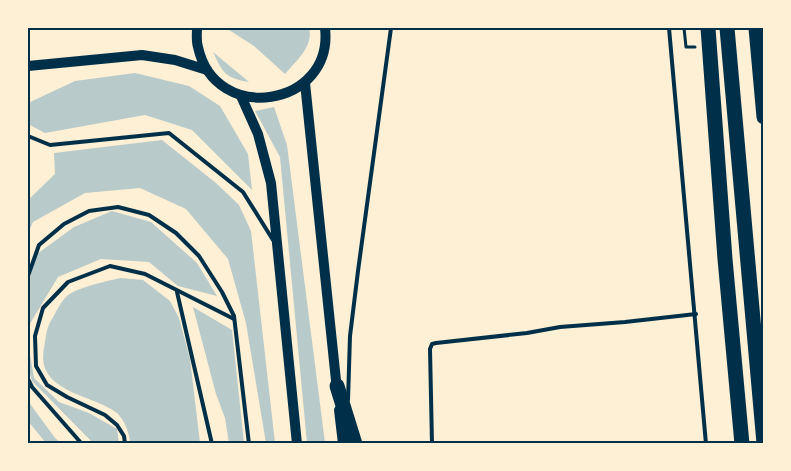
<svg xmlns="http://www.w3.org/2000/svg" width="791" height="471" viewBox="0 0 791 471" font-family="Lato,sans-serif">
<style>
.green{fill:#b9caca}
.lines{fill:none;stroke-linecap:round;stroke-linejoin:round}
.path{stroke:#003049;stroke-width:3}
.service{stroke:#003049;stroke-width:4}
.secondary{stroke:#003049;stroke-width:10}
.motorway{stroke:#003049;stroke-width:15}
.neatline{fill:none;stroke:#003049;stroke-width:2}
</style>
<rect width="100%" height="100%" fill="#fdf0d5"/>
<!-- green -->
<g class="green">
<path d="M226,28h83c5,18 -13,33 -24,46l-31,-28z"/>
<path d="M213,52l36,30c-24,-4 -26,-9 -36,-30z"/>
<path d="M135,73l54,13 31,20 28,48 4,36 -60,-60 -47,-15 -100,18 -17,-9v-21l47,-22z"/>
<path d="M274,107l13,38 38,298h-18l-27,-286 -25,-46z"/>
<path d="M162,140l54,43 23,22 12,26 24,212h-9l-20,-120 -18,-64 -42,-50 -46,-21 -55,5 -52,29 -5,11v-33l27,-26 -1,-21z"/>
<path d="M112,211l39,11 46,41 20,33 -39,-10 -29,-24 -48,-3 -43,18 -30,50v-43l9,-30 37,-27z"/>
<path d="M121,278l22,2 27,21 9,17 11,41 10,84h-70c0,-9 -6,-24 -13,-30 -25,-19 -82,-21 -73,-65 2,-11 2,-20 8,-29 4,-7 9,-18 15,-23 11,-9 40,-15 54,-18z"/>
<path d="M193,307l39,23 12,113h-15l-4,-25 -9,-24z"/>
<path d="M28,343l6,35 25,24 30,11 28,16 2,14h-26l-61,-62 -4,-14z"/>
<path d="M28,401l27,37 6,5h-15l-18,-22z"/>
</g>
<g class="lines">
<!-- path -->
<path class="path" d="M684,28l2,19h9"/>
<!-- service -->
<g class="service">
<path d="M669,28l37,416"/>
<path d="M28,136l22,9 119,-12 74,59 30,48"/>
<path d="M28,276l11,-31 25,-21 25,-13 29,-4 31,8 27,18 23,23 23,36 12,24 15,128"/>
<path d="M177,292l35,152"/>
<path d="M28,379l4,8 50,57"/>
<path d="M348,400l2,-64 8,-65 33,-243"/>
<path d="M125,444l-1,-8 -7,-11 -12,-10 -38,-18 -20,-12 -11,-19 -1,-30 8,-28 25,-26 42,-16 35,8 89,45"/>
<path d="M432,444l-2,-95 2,-5 4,-1 91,-10 33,-6 65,-5 71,-8"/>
</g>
<!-- secondary -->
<g class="secondary">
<path d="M197,28c0,6 -1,13 1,19 17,79 136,60 127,-19"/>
<path d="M28,66l114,-11 33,5 32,10"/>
<path d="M305,83l32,307"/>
<path d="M241,96l17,38 13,49 26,261"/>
<path d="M339,410l4,34"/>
</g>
<!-- motorway -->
<g class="motorway">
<path d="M708,28l17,231 17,185"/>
<path d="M727,28l37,415"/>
<path d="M756,28l8,89"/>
<path d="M337,386l18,58"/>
</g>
</g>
<!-- border -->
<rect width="791" height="471" fill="none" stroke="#fdf0d5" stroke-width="58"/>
<rect x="29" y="29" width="733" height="413" class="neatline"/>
</svg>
